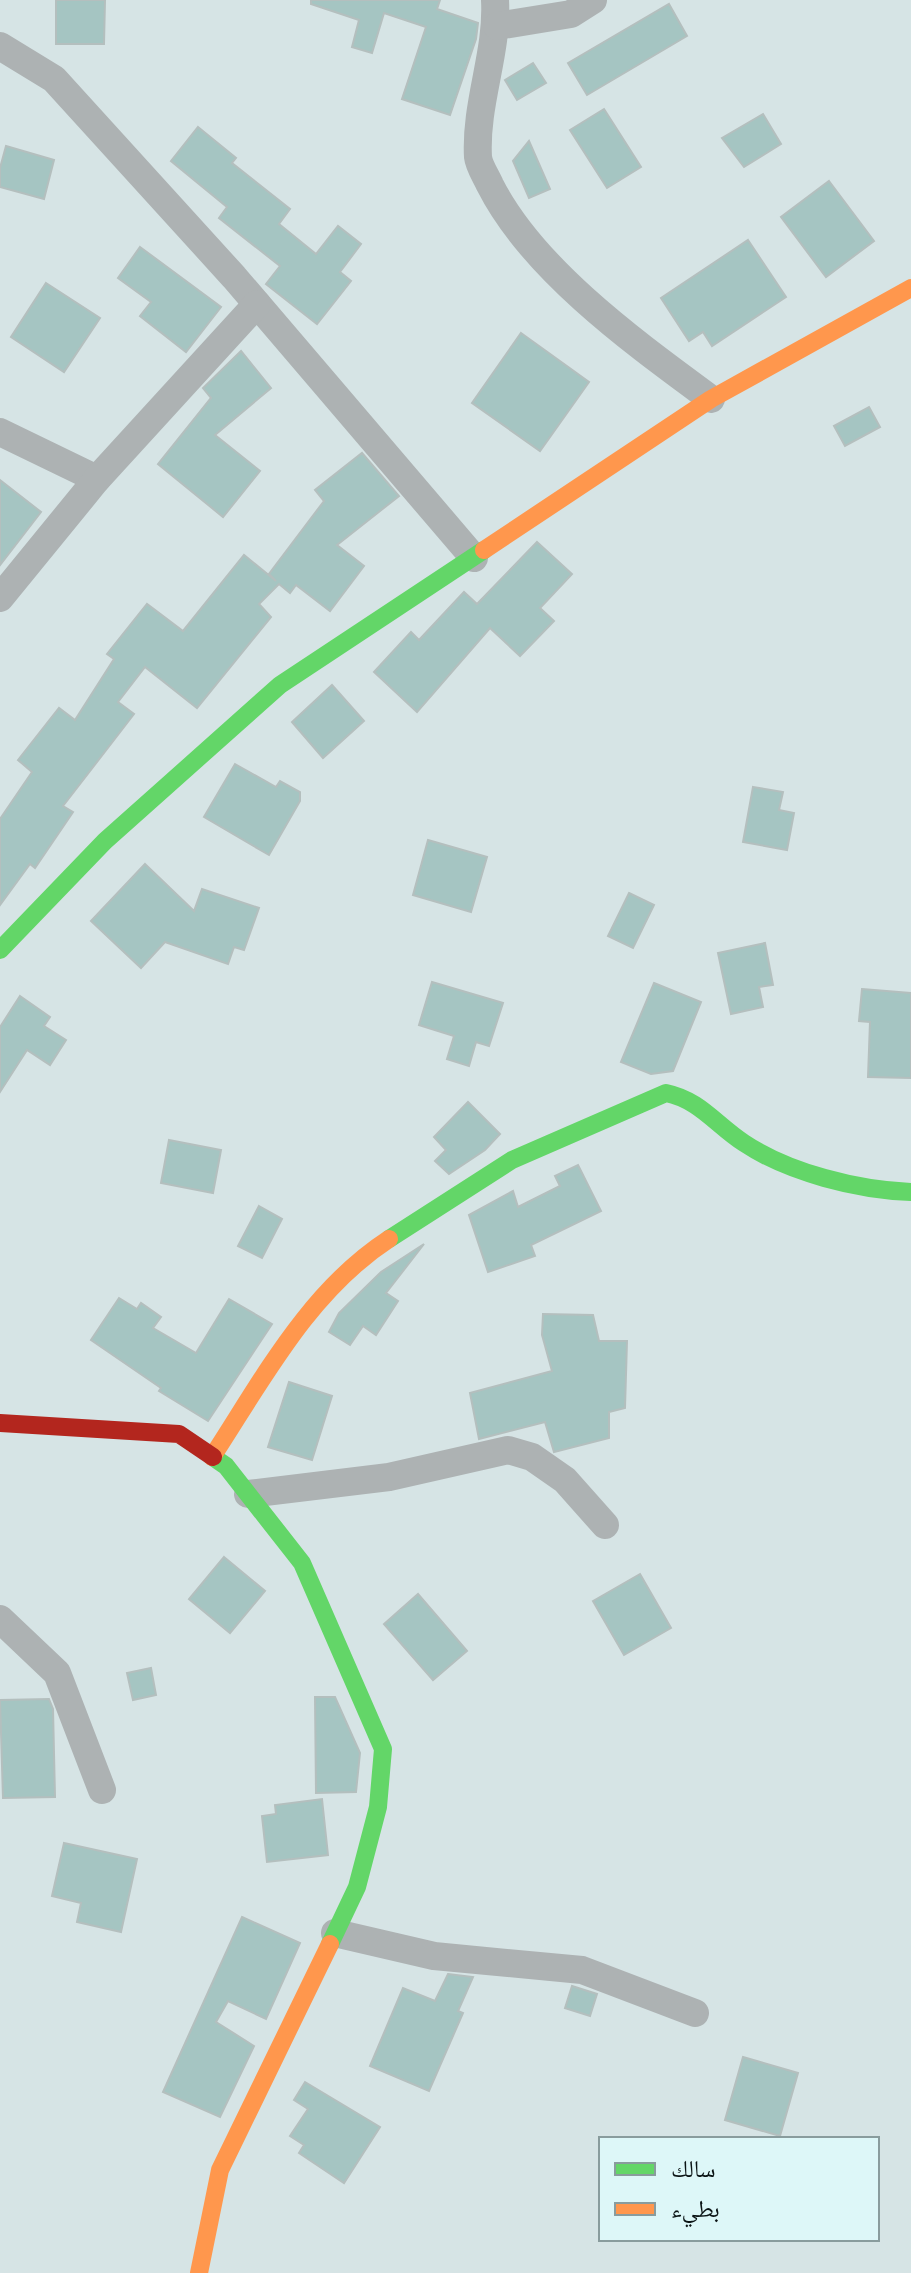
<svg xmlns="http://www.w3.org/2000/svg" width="911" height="2273" viewBox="0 0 911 2273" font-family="'IBM Plex Sans','Noto Naskh Arabic',sans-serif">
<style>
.building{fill:#a5c5c2;stroke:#b4bfbe;stroke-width:2}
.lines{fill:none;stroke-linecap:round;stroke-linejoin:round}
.street{stroke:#adb2b3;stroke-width:28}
.fast{stroke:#63d668;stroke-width:18}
.slow{stroke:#ff974d;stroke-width:18}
.jam{stroke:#b3261e;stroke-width:18}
</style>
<rect width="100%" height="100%" fill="#d6e4e5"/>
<!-- building -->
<g class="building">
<path d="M56,0h49l-1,44h-48z"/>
<path d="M311,0h129l-3,9 41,14 -2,16 -26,76 -48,-16 24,-72 -42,-14 -12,40 -20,-6 7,-27 -48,-16z"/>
<path d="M669,4l18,32 -100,59 -19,-32z"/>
<path d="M533,63l13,20 -29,17 -12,-20z"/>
<path d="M604,109l37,58 -34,21 -37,-58z"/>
<path d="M763,114l18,30 -37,23 -22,-29z"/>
<path d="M198,127l38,31 -4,5 58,46 -11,15 37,30 22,-28 23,18 -21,28 11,9 -34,43 -51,-40 14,-18 -61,-48 8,-11 -56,-46z"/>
<path d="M529,141l21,48 -21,9 -16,-37z"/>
<path d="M6,146l48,14 -10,39 -44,-12v-19z"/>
<path d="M829,181l45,60 -48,36 -45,-60z"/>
<path d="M748,240l38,57 -74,49 -9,-14 -14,9 -28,-43z"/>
<path d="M140,247l81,60 -35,45 -46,-36 11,-14 -33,-24z"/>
<path d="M46,283l54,35 -36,54 -53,-35z"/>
<path d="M521,333l68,49 -49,69 -68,-48z"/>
<path d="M241,351l30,37 -56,47 45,36 -37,46 -65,-53 53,-66 -8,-10z"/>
<path d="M869,407l11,20 -35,19 -11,-20z"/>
<path d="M362,453l37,43 -62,49 27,21 -34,45 -34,-26 -6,8 -11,-9 -20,20 12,13 -74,91 -52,-41 -27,35 16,12 -71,92 10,6 -38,56 -5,-4 -30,41v-86l32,-47 -14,-12 41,-52 16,12 39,-61 -7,-5 40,-50 36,27 61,-76 32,26 -7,-7 55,-73 -9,-11z"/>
<path d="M0,480l41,32 -41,53z"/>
<path d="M537,542l35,32 -32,34 14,13 -34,35 -30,-28 -73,84 -43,-40 37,-40 8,8 45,-48 13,12z"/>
<path d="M332,685l32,36 -41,37 -31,-36z"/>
<path d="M235,764l41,23 4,-6 20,11v9l-31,54 -65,-38z"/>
<path d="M753,787l30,5 -4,18 15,3 -7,37 -44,-8z"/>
<path d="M428,840l59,17 -16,55 -58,-17z"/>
<path d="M145,864l49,47 8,-22 57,19 -15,42 -10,-3 -6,17 -63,-22 -24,26 -50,-47z"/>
<path d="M629,893l25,12 -21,43 -25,-12z"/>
<path d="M765,943l8,42 -14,2 4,20 -32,7 -13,-61z"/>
<path d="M432,982l71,21 -14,43 -13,-4 -7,24 -22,-7 7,-23 -35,-11z"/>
<path d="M654,983l47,19 -28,69 -22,3 -30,-12z"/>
<path d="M862,989l49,4v85l-43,-1 2,-55 -11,-1z"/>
<path d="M20,996l30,21 -6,9 22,14 -16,25 -23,-15 -27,42v-65z"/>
<path d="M468,1102l32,32 -15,16 -36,24 -14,-13 11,-11 -12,-13z"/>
<path d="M169,1140l52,10 -8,43 -52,-10z"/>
<path d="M578,1165l23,46 -70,34 4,11 -47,16 -19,-57 44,-24 5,16 42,-21 -5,-10z"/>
<path d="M259,1206l23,13 -20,39 -24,-12z"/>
<path d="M424,1244l-38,49 12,8 -22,34 -13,-9 -13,19 -21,-13 10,-19 42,-41z"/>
<path d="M119,1298l18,11 4,-6 20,14 -8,11 43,25 33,-54 43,25 -64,97 -49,-30 2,-3 -70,-48z"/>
<path d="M543,1314l50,1 6,26h28l-2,67 -16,4v26l-55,14 -9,-30 -66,17 -9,-46 82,-22 -10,-36z"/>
<path d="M289,1382l43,14 -20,64 -44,-13z"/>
<path d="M224,1557l41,34 -35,42 -41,-34z"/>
<path d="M640,1574l31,54 -47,27 -31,-54z"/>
<path d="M418,1594l49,57 -34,29 -49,-56z"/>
<path d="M151,1668l5,27 -23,5 -6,-27z"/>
<path d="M315,1697h20l25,56 -4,39 -40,1z"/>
<path d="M49,1699l4,10 2,88 -52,1 -3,-98z"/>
<path d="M322,1799l6,56 -61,7 -5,-46 14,-2 -1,-9z"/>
<path d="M64,1843l73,16 -16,73 -44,-10 4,-19 -29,-7z"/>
<path d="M242,1917l58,26 -34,76 -38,-18 -12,21 38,24 -34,71 -57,-25z"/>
<path d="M448,1974l25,3 -15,34 5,2 -34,78 -59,-25 33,-78 32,13z"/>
<path d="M572,1986l25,8 -7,22 -25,-8z"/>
<path d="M743,2057l55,16 -18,63 -55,-16z"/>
<path d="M305,2082l75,45 -36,56 -45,-30 5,-8 -14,-9 18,-27 -14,-9z"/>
</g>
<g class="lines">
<!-- street -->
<g class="street">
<path d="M495,0c3,53 -20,103 -17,157 1,9 8,19 12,28 43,85 145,158 221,214"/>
<path d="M497,26l74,-12 22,-14"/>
<path d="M0,46l54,33 180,198 240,281"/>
<path d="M0,432l97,47"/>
<path d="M0,598l97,-119 160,-175"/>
<path d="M248,1494l141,-17 119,-27 24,7 33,23 40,45"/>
<path d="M0,1619l57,54 45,117"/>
<path d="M335,1933l99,23 148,14 113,43"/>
</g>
<!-- fast -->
<g class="fast">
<path d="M0,950l105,-109 175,-156 204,-135"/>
<path d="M389,1239l123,-79 154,-67c34,7 50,32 78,50 45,30 114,47 167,49"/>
<path d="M213,1457l13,9 76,97 81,186 -5,58 -21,80 -27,57"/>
</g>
<!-- slow -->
<g class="slow">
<path d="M484,550l227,-151 200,-111"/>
<path d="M212,1457c51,-78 97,-166 177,-218"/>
<path d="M199,2273l21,-103 110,-226"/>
</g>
<!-- jam -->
<path class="jam" d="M0,1423l179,11 34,23"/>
</g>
<!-- legend -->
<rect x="599" y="2137" width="280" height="104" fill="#ddf7f8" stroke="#899c9d" stroke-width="2"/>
<rect x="615" y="2163" width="40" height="12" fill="#63d668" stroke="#899c9d" stroke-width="2"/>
<text x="671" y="2177" font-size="24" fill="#0b1415">سالك</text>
<rect x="615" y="2203" width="40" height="12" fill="#ff974d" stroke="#899c9d" stroke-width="2"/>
<text x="671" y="2217" font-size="24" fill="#0b1415">بطيء</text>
</svg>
